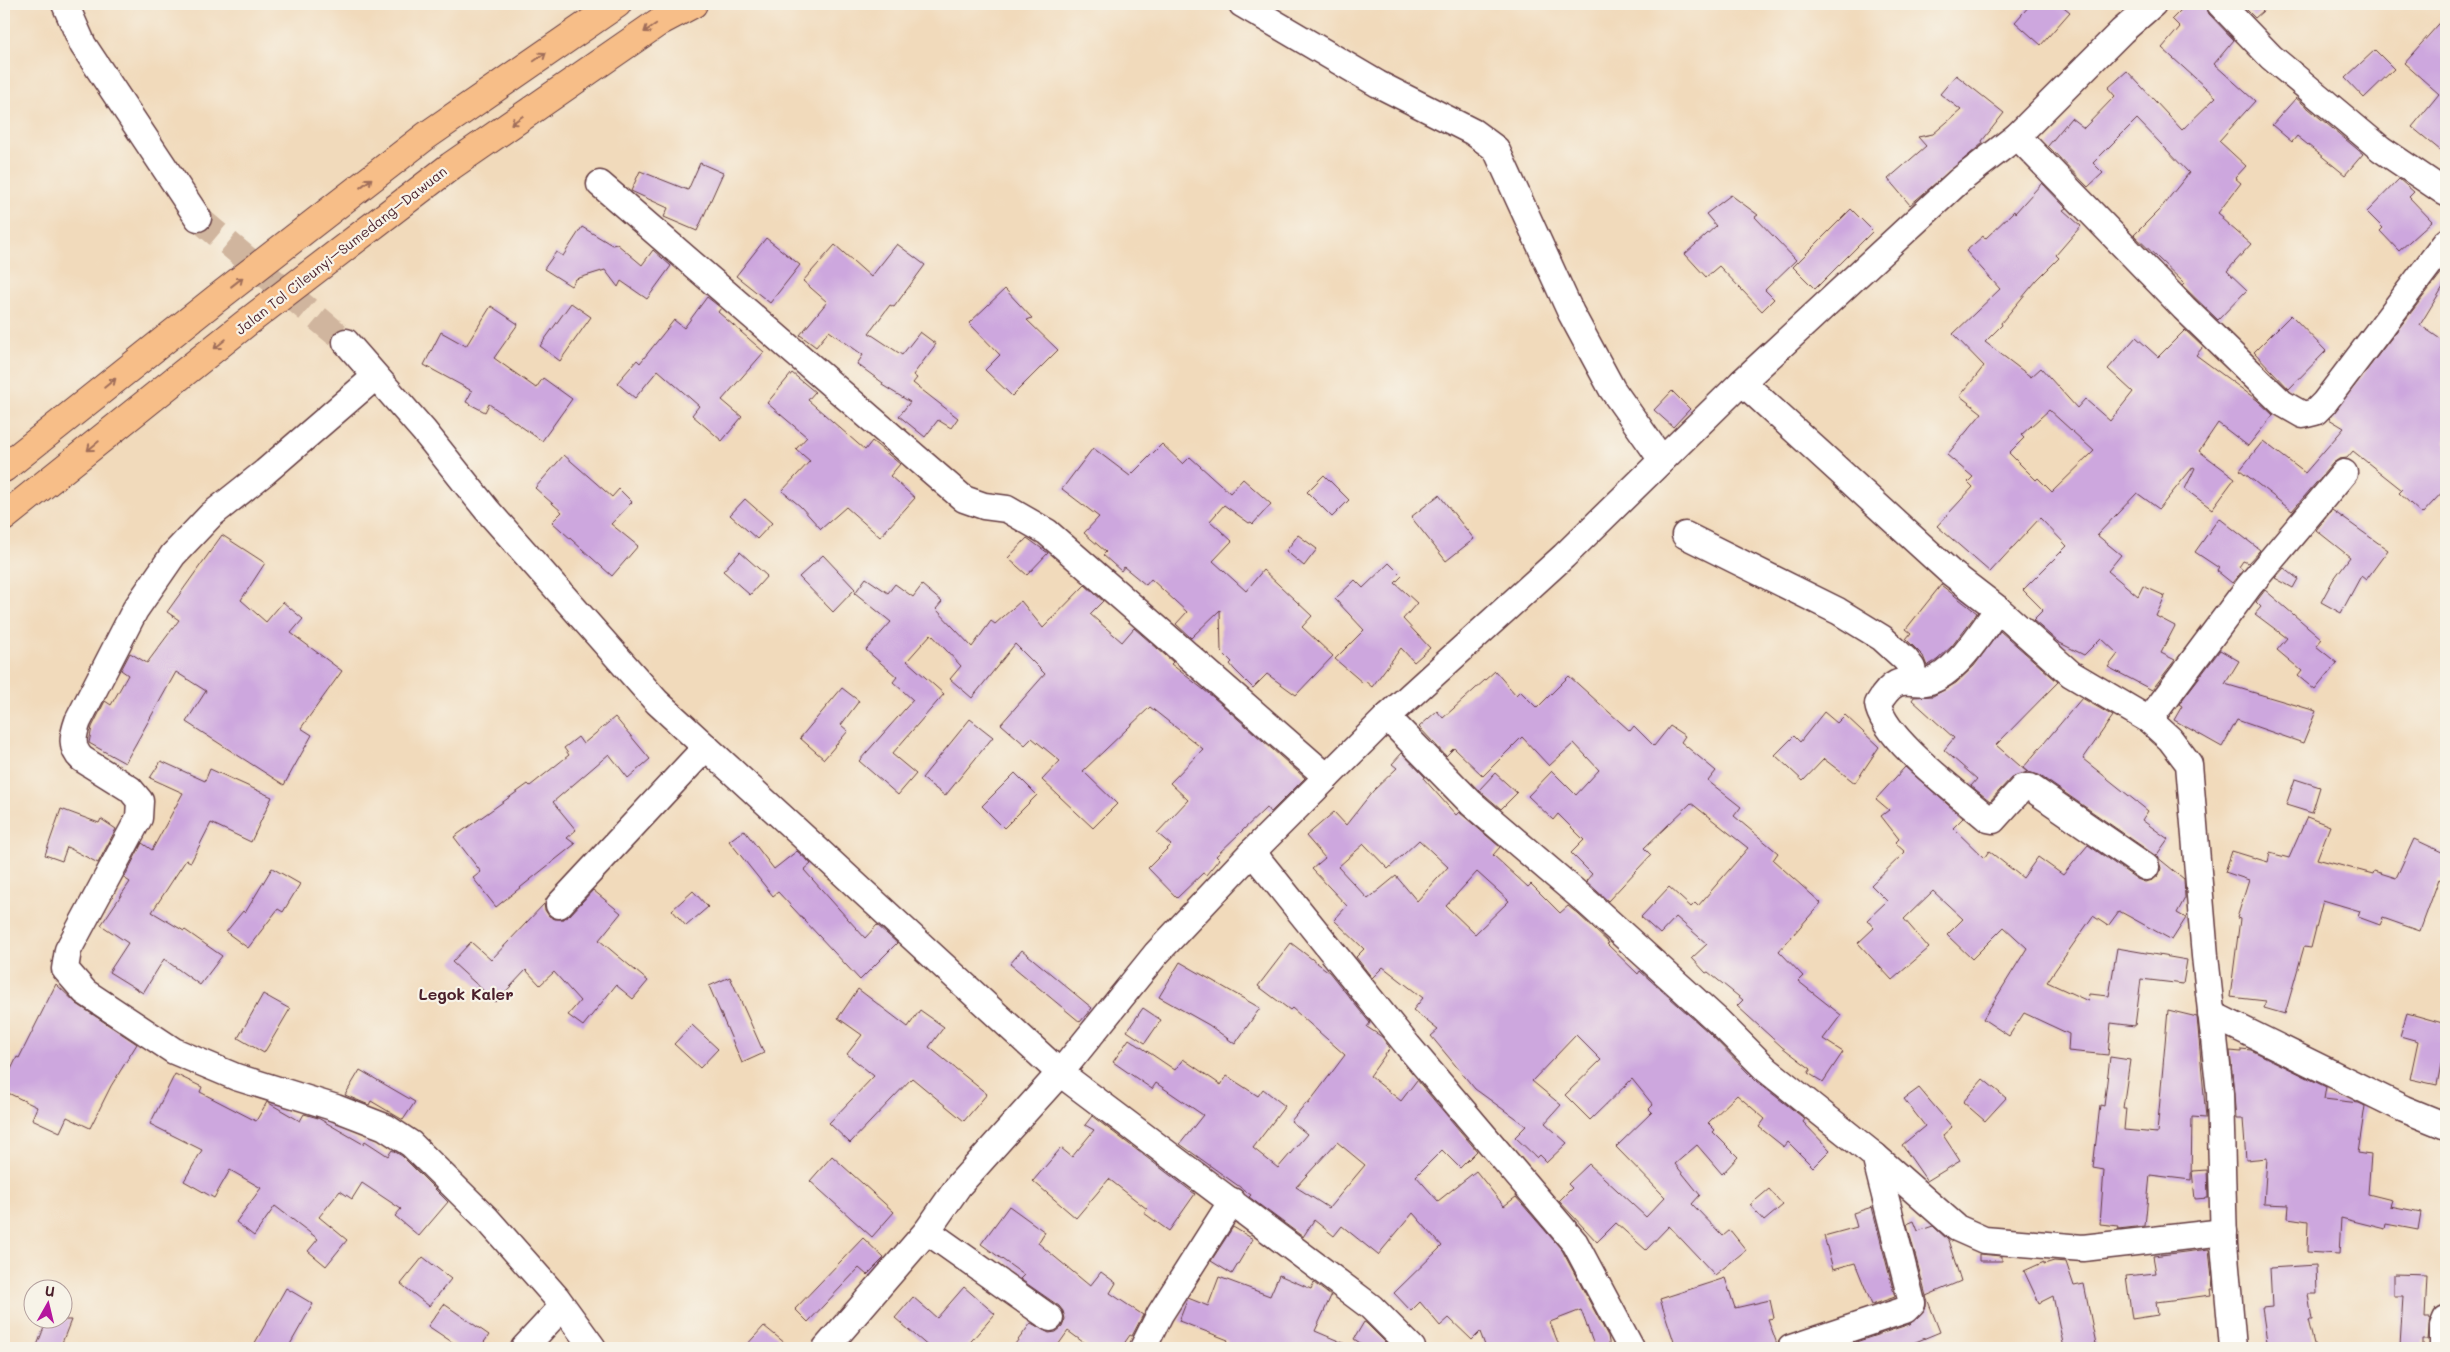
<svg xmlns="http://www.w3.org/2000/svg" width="2450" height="1352" viewBox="0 0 2450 1352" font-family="Mali,sans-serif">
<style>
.building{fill:#cda7de;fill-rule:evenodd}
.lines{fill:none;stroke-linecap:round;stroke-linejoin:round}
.minor-tunnel{stroke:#d0b59e;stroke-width:26;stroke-dasharray:26 13;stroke-linecap:butt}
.minor-casing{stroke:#633b41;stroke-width:29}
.highway-casing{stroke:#633b41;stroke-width:30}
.minor{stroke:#fff;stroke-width:26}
.highway{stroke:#f7be88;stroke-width:28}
.oneway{stroke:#a06e5a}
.labels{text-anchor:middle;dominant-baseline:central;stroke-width:4.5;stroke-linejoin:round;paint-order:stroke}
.street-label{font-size:14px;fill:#4a1f2b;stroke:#f7f3e8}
.quarter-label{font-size:16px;font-weight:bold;fill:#4a1f2b;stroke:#f7f3e8}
</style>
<rect width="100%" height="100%" fill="#f7f3e8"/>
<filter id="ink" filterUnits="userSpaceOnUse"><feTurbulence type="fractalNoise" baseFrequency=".02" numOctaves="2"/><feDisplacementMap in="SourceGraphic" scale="10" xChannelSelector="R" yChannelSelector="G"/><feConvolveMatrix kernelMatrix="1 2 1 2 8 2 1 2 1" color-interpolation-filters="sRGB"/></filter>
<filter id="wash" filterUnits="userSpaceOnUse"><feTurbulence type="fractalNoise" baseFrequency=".0096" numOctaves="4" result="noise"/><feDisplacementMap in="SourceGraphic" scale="20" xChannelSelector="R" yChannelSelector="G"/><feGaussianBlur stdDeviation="1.12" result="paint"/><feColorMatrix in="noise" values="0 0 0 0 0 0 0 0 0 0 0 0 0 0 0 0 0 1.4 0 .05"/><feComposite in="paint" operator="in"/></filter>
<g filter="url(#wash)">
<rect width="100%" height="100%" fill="#f1dabb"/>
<g id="blocks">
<!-- building -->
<g class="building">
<path d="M2031,4h29l10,8 -29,33 -26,-23z"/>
<path d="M2187,4h18l4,10 25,26 -20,24 41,37 -36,40 27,25 -11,12 6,5 -23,30 5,4 -1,2 29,25 -24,27 20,19 -29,30 -36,-35 2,-2 -50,-48 26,-26 29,-36 -52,-54 -44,44 10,10 -15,14 -40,-41 23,-28 13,10 31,-32 -7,-8 19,-17 55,59 34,-33 -54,-49 18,-21 -8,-8z"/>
<path d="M2241,4h30l-16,14z"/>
<path d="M2446,16v139l-34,-28 27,-33 -35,-31z"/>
<path d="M2375,50l19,19 -30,29 -19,-20z"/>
<path d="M1956,75l48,38 -22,28 1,2 -73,62 -22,-26 38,-33 -8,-9 15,-3 28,-24 -21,-16z"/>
<path d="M2296,98l67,56 -18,21 -48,-39 -5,6 -20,-17z"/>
<path d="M700,163l23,10 -26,58 -33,-14 4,-9 -37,-17 9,-20 48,19z"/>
<path d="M2399,179l15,13 -5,5 23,24 -33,30 -19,-20 3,-3 -16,-16z"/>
<path d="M2042,183l24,25 -3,2 18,16 -25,29 3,3 -22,22 -36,43 1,2 -17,17 46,35 10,-9 36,40 8,-9 25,22 23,-29 -25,-23 28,-32 22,20 27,-27 18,17 -7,8 61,45 16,15 -25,31 -30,-23 -19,28 36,27 -23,31 -27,-20 10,-21 -2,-1 -34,42 -22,-16 -40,42 24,20 -13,16 30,25 5,-10 22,10 -9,20 19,10 -14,27 14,7 -23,30 -44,-23 10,-13 -17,-16 -17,17 -26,-13 -25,-22 10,-10 -20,-20 44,-44 -27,-28 -50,54 -53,-46 36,-39 -5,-5 5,-5 -26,-22 35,-42 -22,-17 24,-30 -31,-32 47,-45 -34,-38 17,-15 2,3 29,-28 1,2zM2049,410l45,41 -42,41 -14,-14 -2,2 -27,-27 15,-15 -3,-3z"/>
<path d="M1731,195l27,20 -3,2 41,43 -31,30 9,9 -12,12 -43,-45 -13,11 -21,-23 31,-28 -10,-12z"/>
<path d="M1851,209l22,22 -58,58 -22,-22z"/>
<path d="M582,227l30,18 5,-1 25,21 11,-15 18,16 -24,33 -26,-18 -3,6 -13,-17 -29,9 -5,7 -27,-17 12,-17 7,4z"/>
<path d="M766,238l34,27 -30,38 -34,-27z"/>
<path d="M897,244l28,21 -31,42 -4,-2 -21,28 33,22 18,-23 16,12 -23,31 4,3 -4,5 45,35 -7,10 -13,-8 -13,17 -26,-21 11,-14 -28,-17 1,-2 -26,-19 6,-9 -34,-24 -13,16 -16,-12 27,-33 -24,-21 32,-36 36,32z"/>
<path d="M2446,267v15l-26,43 26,18v145l-24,26 -23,-21 3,-3 -49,-39 -6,7 -8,1 -6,4 -41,48 -52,-41 23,-29 42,32 39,-45 -15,-9z"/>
<path d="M1005,289l27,29 -5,2 31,30 -46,46 -27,-26 15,-15 -31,-32z"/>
<path d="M707,297l14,11 -3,4 46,40 -42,48 20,17 -20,24 -30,-26 7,-9 -41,-36 -23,28 -18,-15 20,-23 3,3 34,-43 10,8z"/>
<path d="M571,303l20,14 -31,44 -20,-15z"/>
<path d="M491,306l27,18 -24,34 42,30 7,-10 29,21 -30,42 -53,-37 -4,8 -19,-10 6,-11 -48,-26 17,-33 25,14z"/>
<path d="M2291,315l35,36 -37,38 -35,-37z"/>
<path d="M792,373l23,19 -7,8 57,50 7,-9 28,23 -10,12 25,22 -35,39 -34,-30 -25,22 -21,-23 -18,-15 28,-30 -14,-12 11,-12 -40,-34z"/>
<path d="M1672,391l18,18 -17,18 -19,-17z"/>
<path d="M1162,444l21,20 7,-7 40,36 13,-14 28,25 -18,20 -2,-2 -2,1 -25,-18 -14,16 22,20 -19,20 33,30 17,-21 49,46 -10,11 31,29 -37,39 -29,-21 -14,14 -19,-19 -4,-5 2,-2 -11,-11 -1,-41 -29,28 -15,-14 11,-12 -36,-33 -5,6 -22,-18 -3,4 -18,-16 3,-3 -22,-19 15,-16 -37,-28 31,-41 37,28z"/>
<path d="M564,455l48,42 7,-8 13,13 -21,22 27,22 -26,30 -60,-54 10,-10 -27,-24z"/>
<path d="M1324,475l25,25 -17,17 -25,-25z"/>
<path d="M1439,495l35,44 -28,22 -35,-44z"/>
<path d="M745,499l27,24 -15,16 -27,-24z"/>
<path d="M2332,510l56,40 -22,30 -5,-4 -20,37 -20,-11 12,-22 17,-23 -34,-27z"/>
<path d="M2219,518l41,32 -12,13 -5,-2 -4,6 4,3 -11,13 -15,-12 2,-3 -24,-16z"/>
<path d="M222,535l43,28 -24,37 25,22 17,-20 20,17 -12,14 51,38 -41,57 11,7 -28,50 -98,-63 20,-31 -30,-19 -51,91 -36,-20 3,-16 13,-26 6,4 17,-30 -7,-5 9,-17 17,10 32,-43 -12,-8z"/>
<path d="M1298,535l19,14 -13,17 -18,-15z"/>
<path d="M1027,538l21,15 -21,22 -19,-17z"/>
<path d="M740,552l27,24 -17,19 -27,-24z"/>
<path d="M823,555l32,34 -22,23 -34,-35z"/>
<path d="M1389,563l13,13 -7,7 22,20 -14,16 27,29 -16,14 -13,-14 -29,39 -7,-6 -2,2 -28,-24 29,-29 -29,-31 20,-19 8,8z"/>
<path d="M2284,568l14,11 -5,9 -18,-10z"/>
<path d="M866,578l22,15 7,-9 18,13 9,-12 20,17 -6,7 36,38 19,-26 4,3 26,-23 22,27 42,-43 18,16 -13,13 32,28 12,-14 39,34 -2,2 42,33 92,81 -34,34 -5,-4 -50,48 3,3 -13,16 -3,-2 -26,25 -29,-30 23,-23 -14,-12 31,-33 -18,-17 33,-34 -53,-42 -67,64 34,33 -24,24 -51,-48 18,-19 -28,-23 -7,7 -24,-21 44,-50 -30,-30 -43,54 -22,-19 11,-13 -30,-32 -24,27 37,33 -52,60 24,20 -18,21 -39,-34 54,-61 -20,-18 4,-5 -31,-27 25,-28 -36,-29z"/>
<path d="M1941,585l36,28 -25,33 -15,14 -10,6 -4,-10 -17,-17 5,-6 -5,-4z"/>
<path d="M2265,590l57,49 -6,7 21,17 -22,27 -17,-14 4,-5 -25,-21 10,-12 -32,-24 6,-7 -5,-5z"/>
<path d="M2000,631l58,51 -62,63 31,27 -16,6 -21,23 -19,-15 6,-7 -33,-29 10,-12 -42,-38 2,-3 19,-1 23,-13 18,-17z"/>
<path d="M2220,650l19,11 -14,23 91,27 -13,32 -66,-23 -15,27 -48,-27 8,-14 -3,-2z"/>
<path d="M1495,671l21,24 4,-4 17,17 32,-32 61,55 4,-5 20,20 16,-20 15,10 -4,6 35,29 -8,10 33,26 -7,9 44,37 -5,7 48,43 -42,48 24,25 -5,5 43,34 -18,24 20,13 -20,30 -15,-9 3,-4 -29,-22 -45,-41 6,-6 -35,-28 -2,1 -14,-15 15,-14 -31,-27 -16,17 -19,-17 28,-30 22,20 4,-4 3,3 50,-58 -57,-45 -47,45 7,7 -43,46 -22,-20 6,-7 -21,-21 13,-13 -26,-26 -5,6 -25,-24 24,-25 24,24 23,-25 -25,-27 -25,23 -27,-29 -39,39 -29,-28 -8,8 -27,-29 18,-16 6,7z"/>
<path d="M842,688l17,13 -18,24 7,6 -24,28 -24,-21z"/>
<path d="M2082,698l31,18 -30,43 65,52 -6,9 26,19 -12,17 -117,-81 -11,-3 -5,-4z"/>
<path d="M1824,712l13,11 8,-8 34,32 -24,36 -31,-24 -21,22 -28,-26 19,-19 6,6z"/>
<path d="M615,717l35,42 -22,19 -19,-24 -56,48 23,28 -9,8 8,6 -79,63 -23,-29 8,-6 -27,-35 74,-53 2,2 39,-31 -5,-7 14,-11 5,7z"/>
<path d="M970,719l23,18 -48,59 -23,-18z"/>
<path d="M1402,753l23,24 -1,2 32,36 3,-3 41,35 -7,8 35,32 3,-3 29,29 8,-7 10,8 31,29 -2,1 31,30 2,-3 68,61 48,49 49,38 -2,3 27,28 -17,17 -25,-25 -4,5 -25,-20 6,-8 -28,-24 -29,28 7,7 -2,2 25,25 -16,17 -25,-29 -22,19 25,31 -8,9 31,32 7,-6 16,20 -31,25 -46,-49 -23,24 -30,-27 -19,19 -38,-41 13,-13 -4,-4 21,-20 57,53 19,-20 -49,-50 36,-35 -3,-3 4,-4 -21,-26 -42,41 -25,-25 36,-35 -25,-25 -44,46 29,24 -16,18 22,20 -20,19 -7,-7 -3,3 -22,-21 11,-11 -51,-37 -44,-53 7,-6 -25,-20 10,-12 -40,-31 -11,11 -16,-21 8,-8 -30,-29 13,-14 -35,-37 13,-11 -19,-22 28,-24 12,13 27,-34 24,-23 -5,-4zM1419,840l29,27 -31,34 -21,-25 -28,23 -30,-32 26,-23 24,25zM1477,872l32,29 -34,33 -29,-28z"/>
<path d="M161,761l44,20 5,-12 62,28 -21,45 -40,-19 -20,39 -5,-2 -34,52 32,19 1,-1 37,26 -22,29 -36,-26 -21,34 -34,-21 19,-29 -27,-18 29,-43 -6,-4 18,-35 10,7 31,-57 -33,-15z"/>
<path d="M1905,767l58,51 -10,10 31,30 5,-7 34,27 15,-21 25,18 25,-30 49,34 8,3 8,-2 6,-5 2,-7 -4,-11 27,22 1,19 -8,15 9,5 -14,22 -53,-29 -11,15 -15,-10 -46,66 41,19 1,-7 20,2 8,-48 70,12 -4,24 -42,-5 -6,47 -24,-3 -3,32 -40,-4 1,-17 -45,-21 -15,23 -26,-17 44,-71 -23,-21 -32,32 -25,-24 16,-16 -30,-28 -29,28 25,29 -37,32 -34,-37 16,-15 -7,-8 20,-19 -16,-16 34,-33 -10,-9 4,-4 -18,-23 8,-6 -13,-11z"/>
<path d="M1015,773l22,22 -33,33 -22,-22z"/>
<path d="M1495,773l22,20 -16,16 -22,-19z"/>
<path d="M2295,779l25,8 -8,26 -26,-8z"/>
<path d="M61,809l38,14 2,-4 15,10 -18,34 -31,-16 -5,14 -17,-6z"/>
<path d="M2307,817l23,9 -13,33 56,15 1,-3 22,7 18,-39 32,15v28l-7,-3 -19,52 -37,-13 -3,7 -22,-8 2,-6 -37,-11 -12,48 -7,-1 -19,67 -21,-6 2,-7 -36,-4 10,-78 -3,-1 12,-38 -24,-8 7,-21 36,11 2,-9 19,5z"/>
<path d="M744,830l30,39 23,-18 14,13 -7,6 61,68 12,-13 20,18 -37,37 -82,-88 -5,4 -44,-55z"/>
<path d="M272,868l28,16 -17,28 -5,-3 -30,39 -22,-16 17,-21 2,2z"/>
<path d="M593,890l28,23 -22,27 49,41 -15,18 -17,-14 -33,41 -15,-11 12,-14 -26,-29 -14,13 -14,-15 -30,32 -44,-40 19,-20 20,18 53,-56 1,6 4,6 6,3h8l7,-4z"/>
<path d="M693,891l15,16 -22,19 -14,-16z"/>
<path d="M1291,943l38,29 41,51 -3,4 15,10 8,11 -20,28 31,25 16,-21 60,71 -17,17 -18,-18 -26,26 22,25 38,-30 28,35 12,-9 46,53 46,86 2,12h-15l-14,-38 -31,12 10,26h-74l-6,-16 -8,8 -23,-22 -9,8 -20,-24 -9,9 -17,-18 48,-47 -29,-33 -35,42 -36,-29 -8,10 -20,-16 -11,17 -54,-40 2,-2 -71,-51 23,-29 -47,-32 -4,6 -39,-27 16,-23 46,31 8,-11 38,26 6,-9 31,20 5,-7 22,17 -32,42 25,20 29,-34 -16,-13 15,-18 2,1 37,-49 -53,-47 -2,2 -32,-24zM1337,1142l28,23 -36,43 -33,-21z"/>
<path d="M1022,950l70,58 -12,14 -70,-58z"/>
<path d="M1180,962l80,46 -25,36 -26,-19 -50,-28z"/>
<path d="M730,977l34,76 -22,10 -33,-77z"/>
<path d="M56,984l21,20 60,40 -26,42 -21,42 -23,-11 -7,15 -28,-13 5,-12 -33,-16v-7l13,-27 2,1z"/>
<path d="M858,989l50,38 12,-17 24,17 -15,20 58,47 -23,27 -52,-43 -62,65 -21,-20 45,-47 -27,-22 15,-19 -24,-17z"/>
<path d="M263,994l27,15 -26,44 -26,-15z"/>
<path d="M1143,1008l18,12 -16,23 -18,-12z"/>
<path d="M2168,1010l29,7 9,101 -14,-1 -1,63 -41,-5 -5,51 -27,3 1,-3 -19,-2 4,-54 -11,-2 7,-63 4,1 6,-49 20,3 -7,48h3l-2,22 33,3z"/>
<path d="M2407,1013l39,11v31l-3,-1 -6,31 -27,-6 8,-38 -18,-5z"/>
<path d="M692,1025l26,24 -18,19 -26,-24z"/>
<path d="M2241,1049l10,1 75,37 -2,12 35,4 6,3 -7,47 13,2 -3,39 24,6 -2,6 31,6 -3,18 -32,-6 -1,5 -44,-11 -2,36 -32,-2 1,-31 -20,-3 1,-13 -25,-1 3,-46 -21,2 -3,-41h-7l-6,-68 11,1z"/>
<path d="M360,1070l55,32 -12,18 -32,-19 -2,4 -24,-10z"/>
<path d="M175,1074l27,13 -2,5 56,29 11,-19 33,19 4,-7 14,4 45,26 2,-3 23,15 4,-6 10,6 46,46 -29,34 -24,-20 6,-7 -39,-26 -10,16 -12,-8 -21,26 28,23 -21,26 -18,-15 10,-12 -43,-33 -21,30 -18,-14 25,-34 -31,-18 -16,28 -30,-17 18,-31 -52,-26z"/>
<path d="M1983,1079l23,19 -21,23 -22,-19z"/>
<path d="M1919,1088l33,39 -9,8 17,26 -33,20 -25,-36 23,-19 -21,-27z"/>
<path d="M1092,1116l103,78 -26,37 -25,-18 3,-4 -38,-30 -33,39 -43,-37 28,-33 11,9 22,-27 -9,-5z"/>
<path d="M832,1156l62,56 -22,25 -62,-56z"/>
<path d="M2207,1170l1,28 -13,1 -3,-28z"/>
<path d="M1769,1189l14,16 -19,16 -14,-16z"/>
<path d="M1009,1206l36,26 -7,11 52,43 11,-14 15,11 -6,10 33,22 -11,21 -2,-1 -9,13h-30l-23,-17 -12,17h-44l19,-25 18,10 7,-1 6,-5 3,-8 -2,-8 -4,-5 -39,-27 4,-4 -43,-31z"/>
<path d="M1872,1207l23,90 -23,8 -17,-42 -22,6 -9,-33 33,-9 -4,-14z"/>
<path d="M1914,1221l4,10 15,-5 15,14 13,41 -35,15 -19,-72z"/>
<path d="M1233,1227l20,12 -21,35 -21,-13z"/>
<path d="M863,1238l21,20 -17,17 -8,-7 -51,54 -13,-13z"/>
<path d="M2209,1249l4,40h-3l1,6 -55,7 2,13 -26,4 -6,-43 30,-3 -3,-17z"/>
<path d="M1979,1254l23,2v5h-23z"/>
<path d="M423,1257l28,22 -22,27 -28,-22z"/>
<path d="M2054,1261l12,1 8,24 10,-2 12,60 -32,4 -11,-52 -14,7 -15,-32 20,-9v2z"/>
<path d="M2316,1265l1,29h-9l4,26h-4l7,28h-47l-6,-40 10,-1 -2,-39z"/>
<path d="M2394,1274l33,1 -2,43h5l-2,22h-5v7l-23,-1 3,-50h-9z"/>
<path d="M1279,1275l32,14 3,-6 17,13 -16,35 40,17h-131l4,-8 -49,-19 9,-23 20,8 11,-29 51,19z"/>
<path d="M1725,1278l10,30 35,-8 4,18 -6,1 9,25 -1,4h-100l-16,-49z"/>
<path d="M964,1287l31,27 -30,34h-35l-35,-30 18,-21 24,21z"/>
<path d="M286,1288l27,16 -25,44h-36z"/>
<path d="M1926,1296l14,36 -39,16h-63l72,-24 16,-17z"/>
<path d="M444,1304l45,31 -9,13h-19l-33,-22z"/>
<path d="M47,1320h24l-11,28h-24z"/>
<path d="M1364,1322l2,1 25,25h-23l-14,-9z"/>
<path d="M764,1326l27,22h-47z"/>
</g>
</g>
</g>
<g filter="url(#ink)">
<use href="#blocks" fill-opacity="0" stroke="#633b41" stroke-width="1"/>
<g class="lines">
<!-- minor-tunnel -->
<path class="minor-tunnel" d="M198,218l148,124"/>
<!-- minor casing -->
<g class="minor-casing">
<g id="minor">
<path d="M65,4l18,41 115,173"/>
<path d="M1242,4l136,80 95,48 23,17 75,164 41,76 50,71"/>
<path d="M2220,4l51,53 110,92 65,44"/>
<path d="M2017,136l167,172 98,95 21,12 12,-3 9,-9 122,-161"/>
<path d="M600,184l364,315 20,7 23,3 40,23 280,245"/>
<path d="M346,342l78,89 63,79 170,192 403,371 311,234 41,41"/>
<path d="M375,377l-110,95 -54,43 -38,40 -38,55 -57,111c-5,14 -8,27 4,38l48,30 10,12 -1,17 -71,132 -3,19 20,23 89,59 62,26 100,31 49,19 26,17 76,75 69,78 37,51"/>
<path d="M1742,382l208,190 48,37 73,65 78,46 21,19 19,25 16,192 15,137 4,151 9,104"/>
<path d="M1685,535l153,76 44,27 23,21 7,9 3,13"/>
<path d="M1998,609c-17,23 -36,55 -61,69 -26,14 -36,-13 -59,26 4,34 84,92 110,115l5,1 29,-32 8,-1 116,80"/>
<path d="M1387,717l84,86 117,100 130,118 49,49 108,86 82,72 27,12 99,8 141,-16"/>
<path d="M2149,720l100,-134 95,-113"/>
<path d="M1252,852l156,194 167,197 56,105"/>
<path d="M559,905l147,-158"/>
<path d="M2211,1014l193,95 42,17"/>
<path d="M927,1231l123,87"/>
<path d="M524,1348l38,-41"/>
<path d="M826,1348l101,-117 32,-46 101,-112 96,-119 96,-102 135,-135 177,-161 178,-174 217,-201 58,-45 105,-105 31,-27"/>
<path d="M1143,1348l17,-34 72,-113"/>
<path d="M1791,1348l114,-38 7,-7 -37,-147"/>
<path d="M2443,1348v-22l3,-7"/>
</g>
</g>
<!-- highway casing -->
<g class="highway-casing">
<g id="highway">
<path d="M4,468l212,-169 210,-163 191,-132"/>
<path d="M4,517l241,-193 206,-158 208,-144 34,-18"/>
</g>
</g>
<!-- minor -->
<use href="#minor" class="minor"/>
<!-- highway -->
<use href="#highway" class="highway"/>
</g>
<!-- one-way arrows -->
<defs><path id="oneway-shaft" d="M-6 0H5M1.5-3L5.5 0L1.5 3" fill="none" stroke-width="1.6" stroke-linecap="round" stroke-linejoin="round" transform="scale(1.25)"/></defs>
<g class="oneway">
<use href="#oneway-shaft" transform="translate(650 28) rotate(145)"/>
<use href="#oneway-shaft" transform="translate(540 57) rotate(-35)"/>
<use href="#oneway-shaft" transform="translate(517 120) rotate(145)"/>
<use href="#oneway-shaft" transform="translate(366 183) rotate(-38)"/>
<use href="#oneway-shaft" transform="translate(237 282) rotate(-38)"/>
<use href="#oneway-shaft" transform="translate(220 344) rotate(141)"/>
<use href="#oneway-shaft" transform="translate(110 383) rotate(-39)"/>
<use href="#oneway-shaft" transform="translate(93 446) rotate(141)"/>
</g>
</g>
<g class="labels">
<!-- street labels -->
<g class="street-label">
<text transform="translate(341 250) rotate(-38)">Jalan Tol Cileunyi–Sumedang–Dawuan</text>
</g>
<!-- quarter labels -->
<g class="quarter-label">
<text x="466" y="993">Legok Kaler</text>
</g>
</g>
<!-- margin -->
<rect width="2450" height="1352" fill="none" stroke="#f7f3e8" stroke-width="20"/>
<!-- north arrow -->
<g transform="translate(48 1304) rotate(8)"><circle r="24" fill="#f7f3e8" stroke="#b29e9c"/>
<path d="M0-4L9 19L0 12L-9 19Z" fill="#b5179e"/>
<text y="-8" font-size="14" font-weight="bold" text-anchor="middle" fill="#4a1f2b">U</text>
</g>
</svg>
